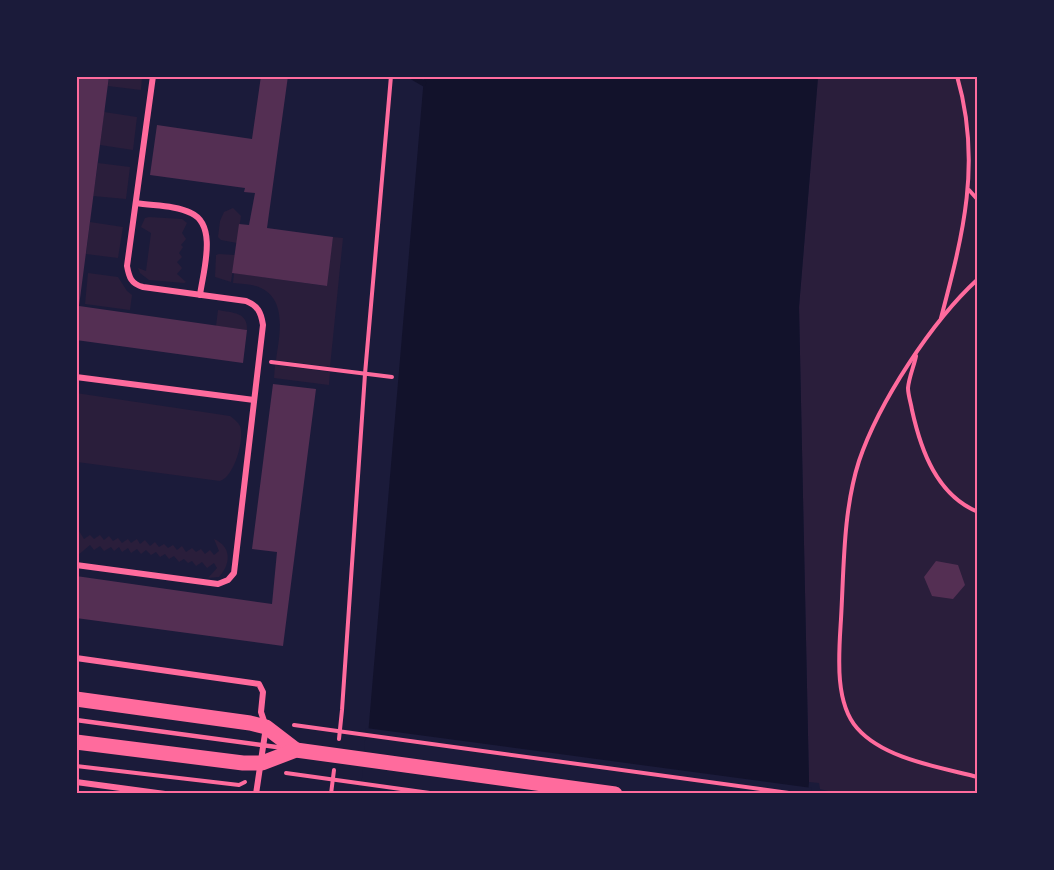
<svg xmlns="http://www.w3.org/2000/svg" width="1054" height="870" viewBox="0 0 1054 870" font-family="Roboto,sans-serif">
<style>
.green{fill:#2a1e3b}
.water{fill:#12122b}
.pier{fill:#1b1b3a}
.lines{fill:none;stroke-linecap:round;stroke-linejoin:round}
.stream{stroke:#12122b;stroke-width:6}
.building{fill:#542f53}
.path{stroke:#ff6b9d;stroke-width:4}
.service{stroke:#ff6b9d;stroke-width:4.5}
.minor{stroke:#ff6b9d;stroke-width:6}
.primary{stroke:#ff6b9d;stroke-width:15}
.neatline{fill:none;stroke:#ff6b9d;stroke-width:2}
</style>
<rect width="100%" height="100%" fill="#1b1b3a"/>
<!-- green -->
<g class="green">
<path d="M109,77h33l-1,13 -33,-4z"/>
<path d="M818,77h159v716h-149v-2l-8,-2 -1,-6 -10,-1 -10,-475z"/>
<path d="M104,112l33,5 -4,33 -33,-5z"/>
<path d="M98,163l32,4 -4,32 -33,-3z"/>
<path d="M233,208l8,8 -4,27 -16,-3 -3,-3 2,-16 4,-9z"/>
<path d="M149,217l33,2 5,4 -5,10 4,6 -5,6 2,2 -4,6 3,4 -5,5 5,6 -5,6 9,8 -2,1 -35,-3 -9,-7 -2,-5 8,3 5,-38 -10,-6 4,-9z"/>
<path d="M90,222l33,5 -5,31 -32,-4z"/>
<path d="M333,237l10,1 -13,129 -54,-7c3,-23 12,-59 -15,-72 -8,-4 -19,-4 -28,-5l1,-10 92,13z"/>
<path d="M219,254l16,1 -4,27 -16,-5 1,-22z"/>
<path d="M88,273l30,4 9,14 5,4 -2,15 -45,-6z"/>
<path d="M218,310c15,3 30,2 29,20l-31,-4z"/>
<path d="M275,365l55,7 -1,13 -55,-7z"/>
<path d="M76,393l154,23c4,3 8,6 10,10 5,13 -6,51 -20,55l-143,-19z"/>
<path d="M77,528l7,11 6,-4 4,4 6,-4 4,5 5,-4 4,5 5,-3 4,5 6,-4 3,4 6,-4 3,5 5,-4 5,6 5,-4 4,5 5,-3 4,4 5,-3 4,5 5,-4 4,6 6,-4 4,4 5,-3 4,5 5,-4 4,5 5,-4 -5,-12c18,8 17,25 5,38l-11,1 9,-10 -3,-5 -7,5 -5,-6 -6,4 -4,-5 -4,2 -4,-4 -5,3 -5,-6 -5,3 -4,-5 -5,3 -4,-5 -5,3 -5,-5 -5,4 -4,-5 -6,4 -3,-5 -6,4 -3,-5 -5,4 -3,-4 -7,4 -4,-5 -6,4 -4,-5 -13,11z"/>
</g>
<!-- water -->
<path class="water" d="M424,77h394l-19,230 10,475 -1,11 -445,1z"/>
<!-- pier -->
<path class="pier" d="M366,728l446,60 -1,6 -428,-1 -22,-2z"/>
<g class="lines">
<!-- stream -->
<path class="stream" d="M411,76l12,7"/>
</g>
<!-- building -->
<g class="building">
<path d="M76,76h33l-30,230 168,24 -4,33 -167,-23z"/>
<path d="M261,76h27l-21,152 66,9 -6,49 -95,-13 7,-49 10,1 6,-32 -11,-1 1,-4 -95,-13 7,-50 95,14z"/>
<path d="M273,384l43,5 -33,257 -207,-28v-42l196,28 5,-52 -25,-3z"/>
<path d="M936,561l22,4 7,20 -12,14 -21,-3 -8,-19z"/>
</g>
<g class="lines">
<!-- path -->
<g class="path">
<path d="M969,190l9,10"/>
<path d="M978,279c-46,42 -99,123 -119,182 -16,50 -15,106 -18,158 -2,33 -7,83 16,109 27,31 82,39 121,49"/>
<path d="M941,318c22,-83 41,-156 16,-242"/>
<path d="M916,356c-2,10 -7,21 -8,32 0,7 3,15 4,22 9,41 25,85 66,102"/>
<path d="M271,362l121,15"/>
<path d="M294,725l502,69"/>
<path d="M339,739l3,-29 23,-336 26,-298"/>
<path d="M76,766l163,19 6,-3"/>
<path d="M286,773l151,21"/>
<path d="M331,794l3,-24"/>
</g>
<!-- service -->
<path class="service" d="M76,720l208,28"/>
<!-- minor -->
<g class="minor">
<path d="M136,203c17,3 39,2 55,10 27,12 12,59 9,82"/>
<path d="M76,377l178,23"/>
<path d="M76,565l142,19 10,-4 6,-7 29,-248c-2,-13 -5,-19 -17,-24l-103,-14c-12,-3 -14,-10 -16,-21l26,-190"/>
<path d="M76,658l183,26 4,8 -2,20 5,15 -10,67"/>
<path d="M76,782l89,12"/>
</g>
<!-- primary -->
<g class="primary">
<path d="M76,699l174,24 16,4 30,23"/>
<path d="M76,742l167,21h19l34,-13 319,44"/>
</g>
</g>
<!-- border -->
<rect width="1054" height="870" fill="none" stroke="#1b1b3a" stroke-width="156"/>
<rect x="78" y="78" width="898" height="714" class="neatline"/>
</svg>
